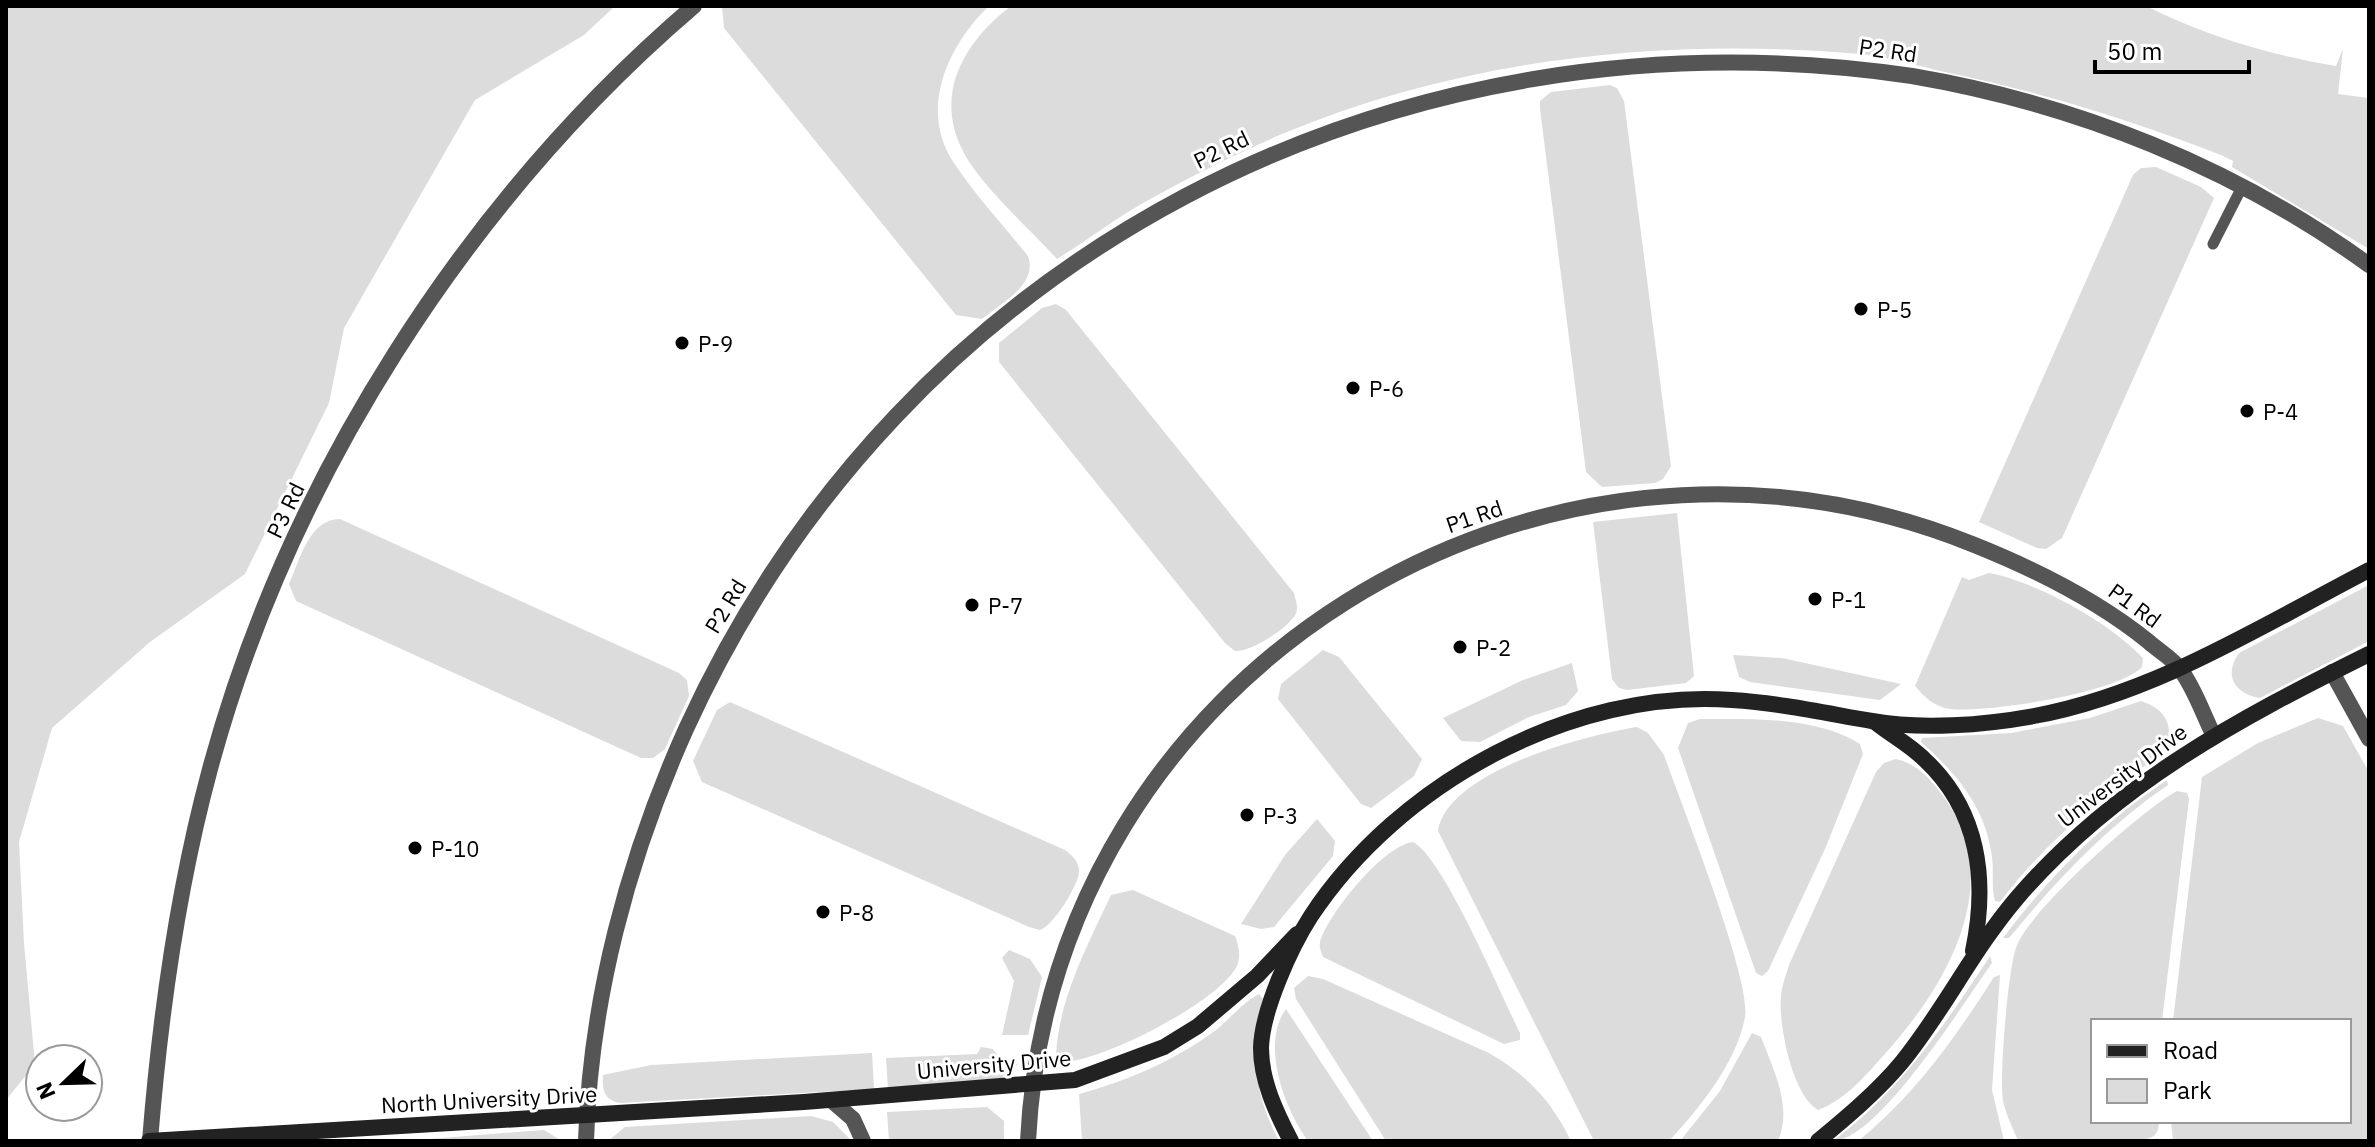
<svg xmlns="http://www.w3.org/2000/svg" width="2375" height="1147" viewBox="0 0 2375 1147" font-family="'IBM Plex Sans',sans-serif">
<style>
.green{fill:#dcdcdc}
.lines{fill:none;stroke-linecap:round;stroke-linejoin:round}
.service{stroke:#555;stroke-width:11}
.minor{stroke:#555;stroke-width:16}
.tertiary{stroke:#555;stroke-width:16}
.secondary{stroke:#222;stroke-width:16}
.poi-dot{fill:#000;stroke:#fff;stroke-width:3}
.labels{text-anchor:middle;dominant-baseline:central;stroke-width:6;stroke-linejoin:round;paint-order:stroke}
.street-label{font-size:22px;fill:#000;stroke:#fff}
.poi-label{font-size:22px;fill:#000;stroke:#fff;text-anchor:start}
</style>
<rect width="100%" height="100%" fill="#fff"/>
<!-- green -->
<g class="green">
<path d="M6,6h609l-31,29 -109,65 -131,228 -15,75 -84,171 -95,68 -98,86 -33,114 5,101 11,121 -29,36z"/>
<path d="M722,6h267c-41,39 -71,104 -35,157 21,32 49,62 74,93 10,29 -26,46 -46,63l-26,-4 -232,-287z"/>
<path d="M1011,6h1135c60,30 124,49 190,60l7,-17 -5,45 31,4v151l-137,-82 1,-6 -12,-6c-90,-35 -181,-63 -276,-83 -27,-6 -56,-15 -84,-18 -197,-17 -396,4 -579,80 -46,20 -93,43 -137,68 -31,17 -58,39 -88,57 -27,-30 -77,-74 -94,-108 -30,-57 2,-110 48,-145z"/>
<path d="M1610,85l7,3 7,13 47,365 -8,13 -8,4 -53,4 -16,-15 -46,-363v-8l11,-9z"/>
<path d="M2156,167l45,20 13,11 -152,340 -16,11 -9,-1 -58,-26 154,-347 8,-7z"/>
<path d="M1056,304l10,6 228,283c1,6 5,14 2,20 -5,14 -47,40 -61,38l-10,-8 -226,-281v-19l43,-35z"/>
<path d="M1677,513l17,163 -8,7 -59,7 -8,-2 -7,-9 -19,-157z"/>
<path d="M340,519l339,154 8,7 2,16 -24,53 -12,9h-12l-345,-157 -7,-17c11,-24 20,-65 51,-65z"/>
<path d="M1989,573c48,9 120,49 154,85l-1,9c-24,26 -156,46 -192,42 -15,-2 -26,-12 -35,-23l47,-109 7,3z"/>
<path d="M2369,585v56l-109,57c-25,-4 -37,-22 -21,-45z"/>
<path d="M1323,650l16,7 83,102 -8,17 -43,32 -10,-4 -83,-105 3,-15z"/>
<path d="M1733,655l49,3 119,26 -21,16 -130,-18 -11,-5z"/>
<path d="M1572,663l6,28 -12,14 -37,12 -49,25 -19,-1 -18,-23 80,-38z"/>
<path d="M2141,701c25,8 35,26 23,51 -61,43 -119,90 -164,150l-5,-1c-4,-13 -1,-29 -3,-44 -6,-49 -35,-83 -71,-115l1,-4 89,-5 79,-15z"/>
<path d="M730,702l335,148c7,5 14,12 14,21 0,14 -26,55 -39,59l-11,-3 -327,-145 -9,-21 24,-51z"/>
<path d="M2318,718l25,8 26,46v369h-196l-2,-20h178v-100h-176l29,-244 56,-34z"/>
<path d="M1700,719c50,0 116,-3 160,25l3,10 -38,95 -57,122 -6,5 -6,-3 -78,-225 10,-25z"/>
<path d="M1637,727l11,6 16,22c16,46 88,225 81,262 -8,45 -46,92 -76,124h-75l-156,-310c9,-60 148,-96 199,-104z"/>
<path d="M1896,759c23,5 37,23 50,41 61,87 -3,190 -63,256 -19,21 -38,44 -65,54 -26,-15 -40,-86 -37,-115 1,-10 5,-20 8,-30l87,-193 8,-9z"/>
<path d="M2167,780l1,5c-62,42 -112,96 -159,153h-6c46,-61 100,-116 164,-158z"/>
<path d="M2177,791l10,2 2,6 -27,222h-69v100h66c0,6 -1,13 -7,16 -20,10 -107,4 -134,4 -5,-13 -12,-26 -15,-40 -4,-23 5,-131 13,-153 11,-36 127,-139 161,-157z"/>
<path d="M1317,819l18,22 -2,15 -59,71 -13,2 -20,-5 44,-69z"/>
<path d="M1413,842c30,15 88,153 107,191v7l-16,4 -181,-87c-2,-6 -5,-11 -2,-18 10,-28 63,-94 92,-97z"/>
<path d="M1133,890l102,46c4,10 6,20 2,30 -18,36 -136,96 -175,96l-6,-6c2,-55 32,-112 55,-161z"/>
<path d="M1009,950l21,9 12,18 -14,58h-26l12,-54 -12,-23z"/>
<path d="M1990,956l2,7c-26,36 -114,178 -159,178 67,-50 112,-116 157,-185z"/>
<path d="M2000,975l-8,115 12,51h-146c57,-46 97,-103 136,-164z"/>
<path d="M1308,976l15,3 166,74c39,23 62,47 82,88h-185l-90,-142 -2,-11z"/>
<path d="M1259,994l4,5c-14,52 -9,95 16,142h-197l-3,-47c48,-13 97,-34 137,-64 14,-11 27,-28 43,-36z"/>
<path d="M1286,1009l87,132h-65c-23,-31 -48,-97 -22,-132z"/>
<path d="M1752,1033l9,4c12,32 32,70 17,104h-98l40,-50z"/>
<path d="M981,1047l12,2 9,12 16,3 -17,14 -113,11 -2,-31 91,-4z"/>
<path d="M872,1053l2,36 -254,14c-16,-3 -18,-13 -17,-28l48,-10z"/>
<path d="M987,1107l17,14v20h-115l-2,-29z"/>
<path d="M811,1116l22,6 19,19h-244l17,-14z"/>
<path d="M544,1130l18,11h-158l139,-11z"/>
</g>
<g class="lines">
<!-- service -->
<path class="service" d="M2213,244l29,-57"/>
<!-- minor -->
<g class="minor">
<path d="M150,1141c10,-126 27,-250 60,-372 78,-289 256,-568 484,-763"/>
<path d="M586,1141c4,-141 42,-283 100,-412 216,-475 709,-729 1226,-653 164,28 322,91 457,189"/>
<path d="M1028,1141c23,-468 511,-771 944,-597 63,25 124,55 177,98 10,9 24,17 31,27 14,18 23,45 33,65"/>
</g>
<!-- tertiary -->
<g class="tertiary">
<path d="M2332,672l37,67"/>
<path d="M831,1100l22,19 10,22"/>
</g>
<!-- secondary -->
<g class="secondary">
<path d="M1875,722c16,13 34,22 49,37 55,51 64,121 49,192"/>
<path d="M149,1141l655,-39 271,-22 89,-33 34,-21 59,-50 40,-42"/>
<path d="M1291,1141c-15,-29 -30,-60 -30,-93 1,-38 30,-101 50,-132 87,-132 261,-228 421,-216 48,3 93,13 140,21 50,9 112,4 162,-5 120,-22 227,-90 335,-146"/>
<path d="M1818,1141c29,-24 60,-50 84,-79 43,-53 70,-111 115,-164 97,-113 221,-179 352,-244"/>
</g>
</g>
<!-- markers -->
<g class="poi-dot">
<circle cx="1861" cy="309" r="8"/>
<circle cx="682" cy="343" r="8"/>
<circle cx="1353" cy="388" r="8"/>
<circle cx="2247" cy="411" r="8"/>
<circle cx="1815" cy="599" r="8"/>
<circle cx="972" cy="605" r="8"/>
<circle cx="1460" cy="647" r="8"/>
<circle cx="1247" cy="815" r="8"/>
<circle cx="415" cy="848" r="8"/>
<circle cx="823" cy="912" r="8"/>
</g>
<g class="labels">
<!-- street labels -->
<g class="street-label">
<text transform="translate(1888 50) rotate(8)">P2 Rd</text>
<text transform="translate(1221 149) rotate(-26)">P2 Rd</text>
<text transform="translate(285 510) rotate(-64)">P3 Rd</text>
<text transform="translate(1474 516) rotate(-19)">P1 Rd</text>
<text transform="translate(2135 605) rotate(36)">P1 Rd</text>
<text transform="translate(725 606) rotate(-59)">P2 Rd</text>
<text transform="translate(2122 775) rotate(-37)">University Drive</text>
<text transform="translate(994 1064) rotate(-5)">University Drive</text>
<text transform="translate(489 1099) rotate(-3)">North University Drive</text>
</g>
<!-- poi labels -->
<g class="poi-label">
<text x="1877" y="309">P-5</text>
<text x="698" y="343">P-9</text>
<text x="1369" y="388">P-6</text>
<text x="2263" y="411">P-4</text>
<text x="1831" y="599">P-1</text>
<text x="988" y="605">P-7</text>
<text x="1476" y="647">P-2</text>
<text x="1263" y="815">P-3</text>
<text x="431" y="848">P-10</text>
<text x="839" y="912">P-8</text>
</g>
</g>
<!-- border -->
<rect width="2375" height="1147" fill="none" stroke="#000000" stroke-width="16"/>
<!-- legend -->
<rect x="2091" y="1019" width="260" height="104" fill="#ffffff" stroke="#999999" stroke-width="2"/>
<rect x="2107" y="1045" width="40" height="12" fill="#222222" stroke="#999999" stroke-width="2"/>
<text x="2163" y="1059" font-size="24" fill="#000000">Road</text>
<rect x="2107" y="1079" width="40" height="24" fill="#dcdcdc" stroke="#999999" stroke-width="2"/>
<text x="2163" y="1099" font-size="24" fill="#000000">Park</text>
<!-- north arrow -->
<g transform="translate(64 1083) rotate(247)"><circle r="38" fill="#ffffff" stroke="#999999" stroke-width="2"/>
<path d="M0-6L14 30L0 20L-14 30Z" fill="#000000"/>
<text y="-12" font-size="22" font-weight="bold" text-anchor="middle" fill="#000000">N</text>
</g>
<!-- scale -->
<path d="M2095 60v12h154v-12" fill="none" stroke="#000000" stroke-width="4"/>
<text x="2107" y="60" font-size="24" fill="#000000" stroke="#ffffff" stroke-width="6" paint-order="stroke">50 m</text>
</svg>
